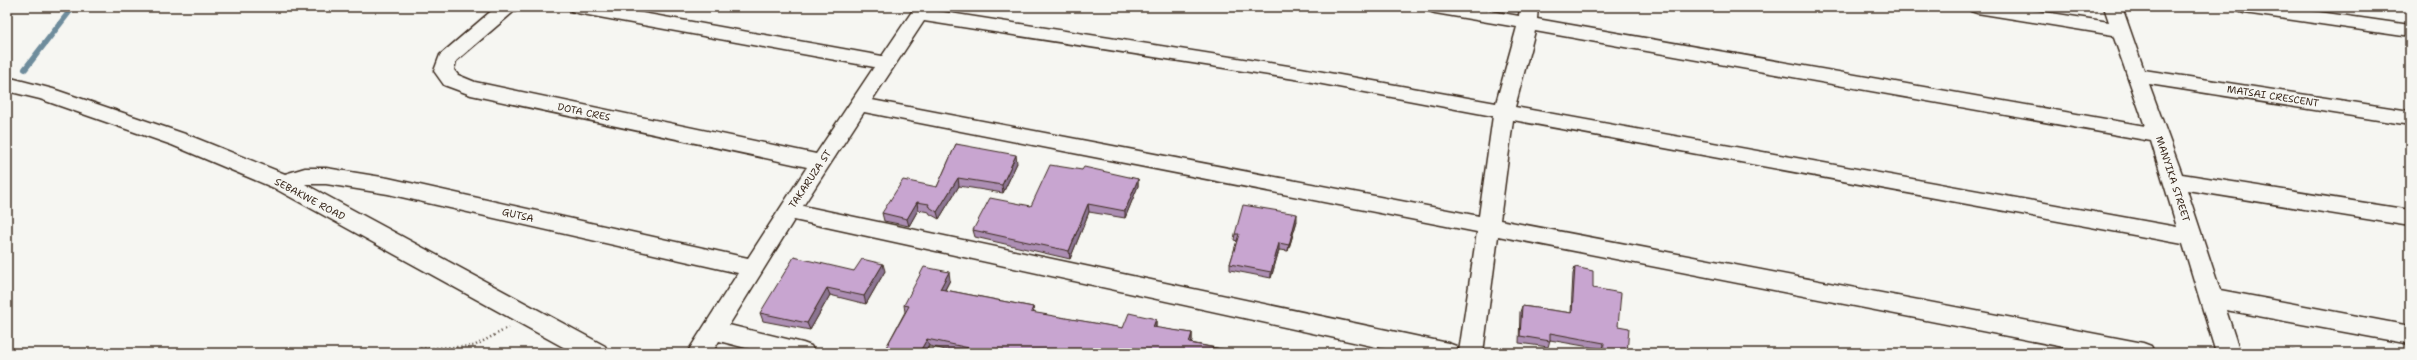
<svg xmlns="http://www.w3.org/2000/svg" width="2417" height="360" viewBox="0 0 2417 360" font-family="'Shantell Sans',sans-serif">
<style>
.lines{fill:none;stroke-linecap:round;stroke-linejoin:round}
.stream{stroke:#6e8c9c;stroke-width:6}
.street-casing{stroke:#3b2a1e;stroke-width:3}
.secondary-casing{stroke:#3b2a1e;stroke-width:3}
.path{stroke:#3b2a1e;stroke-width:2.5;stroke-dasharray:1 3;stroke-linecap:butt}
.street{fill:#f6f6f2;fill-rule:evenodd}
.secondary{fill:#f6f6f2;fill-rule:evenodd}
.wall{fill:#ac8eb3;stroke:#3b2a1e}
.shaded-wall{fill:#8c7492;stroke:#3b2a1e}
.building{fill:#c8a5d0;stroke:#3b2a1e}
.labels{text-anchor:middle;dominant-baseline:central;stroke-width:3;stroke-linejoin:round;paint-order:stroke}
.street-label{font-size:10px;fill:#3b2a1e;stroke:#f6f6f2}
</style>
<rect width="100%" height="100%" fill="#f6f6f2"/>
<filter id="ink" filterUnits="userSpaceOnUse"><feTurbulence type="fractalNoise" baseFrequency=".025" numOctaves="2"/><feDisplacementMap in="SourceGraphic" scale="8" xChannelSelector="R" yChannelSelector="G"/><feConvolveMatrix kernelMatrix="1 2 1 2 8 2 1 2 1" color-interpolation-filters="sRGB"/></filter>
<g filter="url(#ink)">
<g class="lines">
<!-- stream -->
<path class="stream" d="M25,69l48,-62"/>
<!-- street casing -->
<g class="street-casing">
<g id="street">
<path d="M496,7h23l-63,54 -2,9 4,5 17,7 341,72 58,-87 -297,-54 -6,-2 -3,-4h41l273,49 33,-49h18l-2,3 370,58 195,35 21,-76 -82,-14 -6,-2 -3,-4h42l51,9 1,-9h18l-1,12 608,107 -32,-91 -136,-22 -6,-2 -3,-4h45l96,15 -5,-15h18l22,63 266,41v14l-261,-41 33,90 228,36v16l-223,-36 33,100 190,36v18l-184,-34 14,43h-24l-33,-109 -670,-124 -13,100 643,123 8,3 4,7h-61l-596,-117 -15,117h-79l-610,-133 -65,105 74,18 8,3 4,7h-50l-46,-12 -7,12h-25l51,-80 -350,-79 -62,-10h-21l-23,6 -7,-3 -4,-5 4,-5 30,-9h21l62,10 360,80 59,-91 -336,-72 -27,-10 -10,-14 6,-16zM924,21l377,59 192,36 -14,100 -607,-116zM1535,31l616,110 26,86 -662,-120zM864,112l613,120 -18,120 -3,-6 -8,-3 -645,-137z"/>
<path d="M2235,7h49l126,18v12l-166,-24 -6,-2z"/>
</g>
</g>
<!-- secondary casing -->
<g class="secondary-casing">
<path id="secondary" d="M7,77l46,12 135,46 102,41 315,170 3,7h-34l-300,-165 -102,-43 -132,-46 -33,-8z"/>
</g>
<!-- path -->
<path class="path" d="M405,353l13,-4 56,-3 34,-18"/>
<!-- street -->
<use href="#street" class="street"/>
<!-- secondary -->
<use href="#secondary" class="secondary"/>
</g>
<!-- wall -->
<g class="wall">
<path d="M956,144l61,19 -14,30 -44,-7 -20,33 -9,-5 -1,-2 -11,-2 -9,16 -25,-5 -2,-8 55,-26z"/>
<path d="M1082,170l56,9v7l-13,32 -36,-6 -19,47 -95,-22 -2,-7 58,-24z"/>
<path d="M1297,221l-9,30 -9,-1 -8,28 -41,-8v-6l7,-23 -3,-1 1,-6z"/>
<path d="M1575,267l18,21 25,38 9,27h-26v-4l-51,-9 -2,7 -29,-4 1,-31 2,-6 49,7 2,-39z"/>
<path d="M854,271h31l-19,33 -36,-9 -20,35 -47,-9 -3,-8z"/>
<path d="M950,280l-5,10 88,17 1,6 89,15 33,-9v9l36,5v7l-1,3 51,10h-284l-29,-7 -4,7h-42l22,-41 -1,-7z"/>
<path d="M2287,350l18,3h-21z"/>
</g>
<!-- shaded-wall -->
<g class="shaded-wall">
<path d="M1016,155l1,8 -14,30 -1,-8z"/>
<path d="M958,178l1,8 -20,33 -2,-7z"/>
<path d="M1138,179v7l-13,32v-7z"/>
<path d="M917,202l1,8 -9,16 -2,-7z"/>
<path d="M1088,204l1,8 -19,47 -1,-8z"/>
<path d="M1297,214v7l-9,30 1,-6z"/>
<path d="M1279,243v7l-8,28v-6z"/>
<path d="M883,264l2,7 -19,33 -2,-8z"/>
<path d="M949,272l1,8 -9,17 -1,-8z"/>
<path d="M827,288l3,7 -20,35 -3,-7z"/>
<path d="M1033,307l1,7 -3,-2z"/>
<path d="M1156,319v7l-3,9v-8z"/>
<path d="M1192,333v7l-3,10v-7z"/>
<path d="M927,339l2,7 -4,7h-6z"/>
</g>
<!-- building -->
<g class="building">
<path d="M956,144l60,11 -14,30 -44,-7 -21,34 -9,-6 1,-2 -12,-2 -10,17 -25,-6 21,-33 34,7z"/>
<path d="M1050,165l32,5 2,-3 54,12 -13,32 -37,-7 -19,47 -96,-21 17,-32 41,8z"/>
<path d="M1243,205l54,9 -8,31 -10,-2 -8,29 -41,-8 9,-30h-4z"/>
<path d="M794,257l60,14 8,-12 21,5 -19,32 -37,-8 -20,35 -47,-10z"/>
<path d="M924,267l25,5 -9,17 93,18 -2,5 92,16 6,-15 27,6 -3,8 39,6 -3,10 53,10h-275l2,-5 -42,-9 -8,14h-36l26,-47 -5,-1z"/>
<path d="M1575,267l18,4v17l28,5 -3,33 11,2 -2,25h-24l1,-10 -54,-10v8l-30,-5 2,-30 50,7z"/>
<path d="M2287,350l18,3h-17z"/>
<path d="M1311,351l8,2h-9z"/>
</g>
</g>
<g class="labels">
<!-- street labels -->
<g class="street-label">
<text transform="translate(2273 96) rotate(9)">MATSAI CRESCENT</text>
<text transform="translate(584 112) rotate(12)">DOTA CRES</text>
<text transform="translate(810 179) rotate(-56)">TAKARUZA ST</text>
<text transform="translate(2173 179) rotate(72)">MANYIKA STREET</text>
<text transform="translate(310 199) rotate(28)">SEBAKWE ROAD</text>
<text transform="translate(518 215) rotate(13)">GUTSA</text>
</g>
</g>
<!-- margin -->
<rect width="2417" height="360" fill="none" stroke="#f6f6f2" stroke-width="24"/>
<rect x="12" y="12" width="2393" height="336" fill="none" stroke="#3b2a1e" stroke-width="1.5" filter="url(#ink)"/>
</svg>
